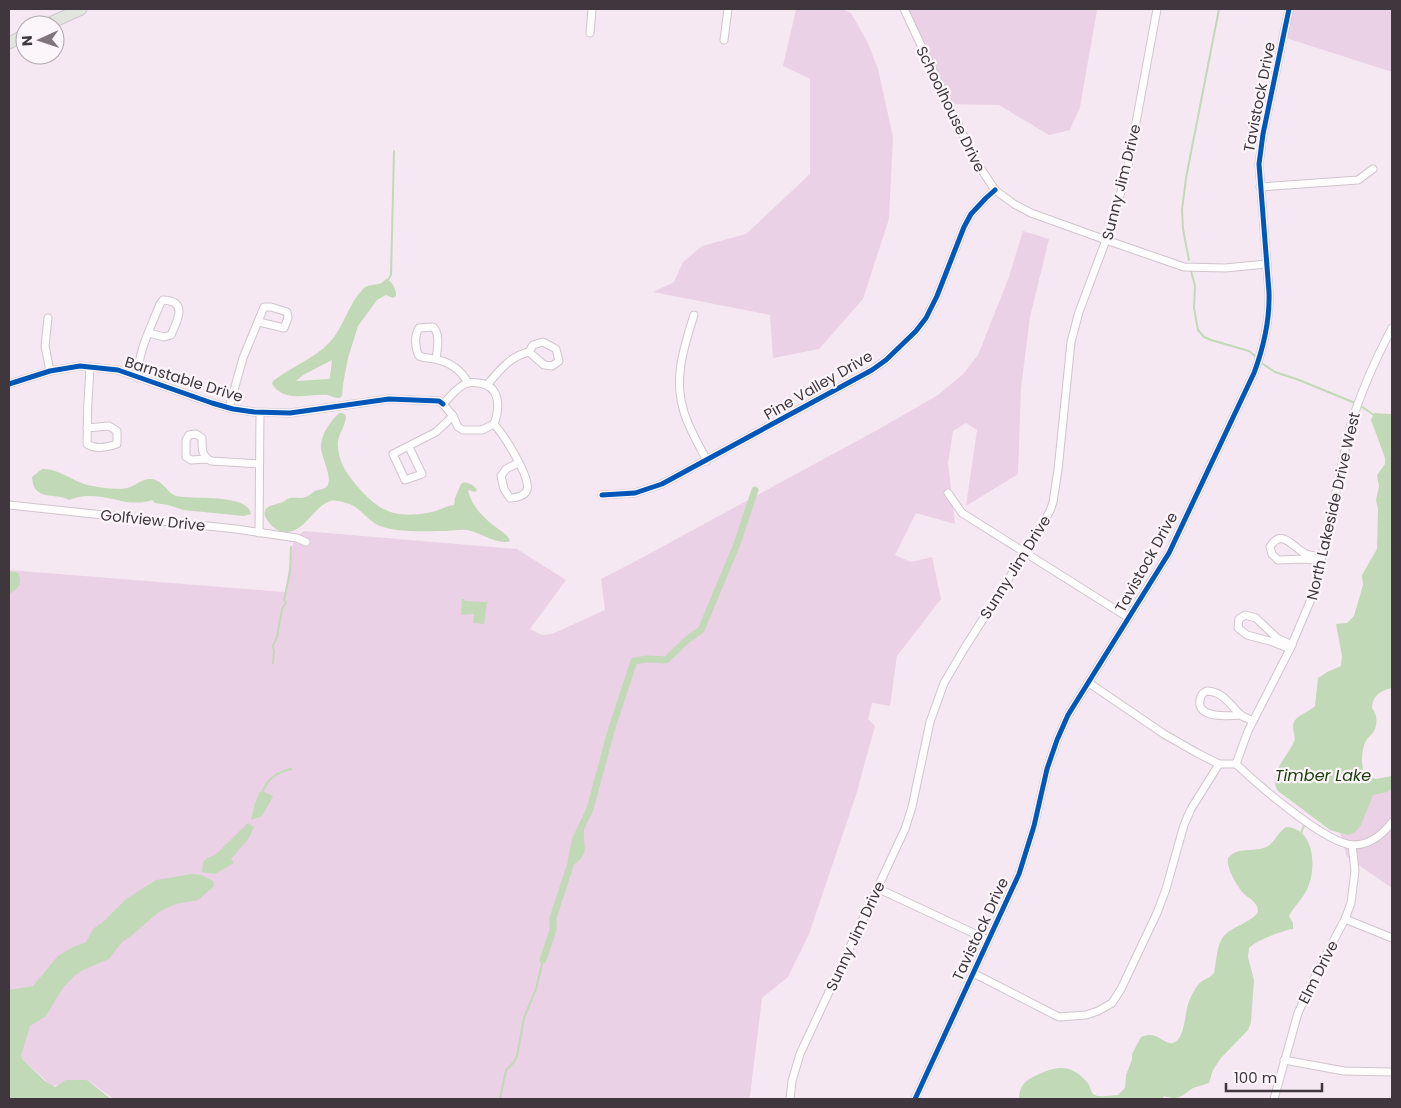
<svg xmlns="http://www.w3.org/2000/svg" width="1401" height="1108" viewBox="0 0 1401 1108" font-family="Poppins,sans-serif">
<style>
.green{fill:#ebd1e5}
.water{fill:#c2d9b7;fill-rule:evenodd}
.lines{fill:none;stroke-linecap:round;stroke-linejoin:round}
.stream{stroke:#c2d9b7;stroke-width:2}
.canal{stroke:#c2d9b7;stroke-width:7}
.minor-casing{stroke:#d0c5cd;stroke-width:9}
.primary-casing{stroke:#cec7cc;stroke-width:13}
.minor{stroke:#fefcfd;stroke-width:7}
.primary{stroke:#e2e5df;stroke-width:11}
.cycleway-casing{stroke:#fcf6fa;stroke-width:8}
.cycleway{stroke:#0057b8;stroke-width:5}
.labels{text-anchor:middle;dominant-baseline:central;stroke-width:4.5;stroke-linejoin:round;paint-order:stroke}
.street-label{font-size:15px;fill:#40363e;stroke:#fcf6fa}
.water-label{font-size:16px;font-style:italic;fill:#193e09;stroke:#fcf6fa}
</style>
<rect width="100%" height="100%" fill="#f6e8f2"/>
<!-- green -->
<g class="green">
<path d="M796,9h47l8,4 16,28 11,28 15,68 -4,82 -26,80 -44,50 -46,9 -3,-43 -117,-23 21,-10 9,-20 19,-16 44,-12 64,-60v-95l-27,-13z"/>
<path d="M904,9l193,1 -17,97 -10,23 -21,5 -50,-30 -52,-1z"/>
<path d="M1290,9h102v63l-109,-35z"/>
<path d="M1023,231l26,8 -19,78 -9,71 -3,86 -52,32 11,-76 -11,-7 -13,8 -5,32 7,61 -39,-11 -21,42 16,7 21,-5 9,42 -44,57 -7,50 -18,-3 -4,16 7,7 -19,69 -47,139 -21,43 -26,21 -12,98 -2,3h-634l-27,-19 -35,6 -43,-39v-477l276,22 9,-54 10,-7 213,18 49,31 -36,49 12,6 10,-1 53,-24 -4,-31 33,-17 245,-133 59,-34 25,-21 15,-19 31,-78z"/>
<path d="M1354,773l38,18v97l-45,-31 -11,-39z"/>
</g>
<!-- water -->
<g class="water">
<path d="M386,279c6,1 11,12 10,17l-3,2 -7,-3 -9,5 -19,26 -10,32 -5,26 -1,12 -2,2c-5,0 -8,-2 -12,-3 -19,-2 -42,9 -56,-11l1,-3c18,-14 42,-23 57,-39 14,-15 18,-38 33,-53 7,-7 15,-1 23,-10zM332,360l-2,17 -1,2 -33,2 7,-6z"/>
<path d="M339,413h4l3,3c0,10 -9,19 -8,29 0,17 9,29 19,41 23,27 40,33 75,26 8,-2 14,-6 22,-7l1,-7 6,-14c5,-4 13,1 16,6l-2,2 -7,-2c3,15 14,26 25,35 6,5 15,9 17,16 -9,5 -32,-9 -43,-11 -8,-1 -15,1 -23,1 -20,0 -45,2 -64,-5 -14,-6 -20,-20 -34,-23 -6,-2 -13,-4 -18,-1 -17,7 -27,38 -50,28 -5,-2 -11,-9 -13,-14 -3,-10 9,-11 15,-13 4,-1 7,-4 10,-5 5,-1 11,1 15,-1 5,-1 6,-4 10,-6 3,-2 7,-1 10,-3 11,-7 -5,-31 -4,-43 1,-12 9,-23 18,-32z"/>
<path d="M1374,413l18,1v274c-11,2 -20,8 -20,20 6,7 6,18 0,26 -3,3 -6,5 -7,9 -4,9 -4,24 0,32l11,4 16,-3v13l-5,3 -14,3 -12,30 -6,7 -7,3 -18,-5 -52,-39c-11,-16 10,-35 16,-49 3,-7 -5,-15 2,-23 5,-5 14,-8 19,-13l3,-28 9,-6 14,-6 1,-10 -6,-32 11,-1 7,-7 9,-31 -1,-10 15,-26 1,-40 -2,-9 3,-14 -2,-11 8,-11v-6l-14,-38z"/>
<path d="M42,469c18,-1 33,15 51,17 10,2 23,4 34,2 9,-2 14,-10 25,-9 12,2 14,13 24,17 16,4 72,-3 75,18l-7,2 -61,-6 -15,-5 -13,-2 -3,-3c-27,10 -53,-13 -83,0 -14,-8 -36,2 -37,-23z"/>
<path d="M9,571l9,2c5,11 0,16 -9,21z"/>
<path d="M462,599h2l1,2 22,1 -3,22 -11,-1 1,-9 -13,1z"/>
<path d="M263,791l8,4 2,2 -11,19 -11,4 4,-17 5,-11z"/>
<path d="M248,823l6,4 -5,11 -18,21 3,4 -19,11 -13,-2 1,-10 4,-4 8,-3z"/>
<path d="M582,823l3,1c-5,20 9,28 -13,42l-2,10 -4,-1c2,-14 3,-26 7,-39 2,-5 6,-8 9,-13z"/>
<path d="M1286,827c28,1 31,39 22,60 -4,11 -14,19 -19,29l4,7v6c-10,1 -37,12 -44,19l-1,9 6,23 -3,42 -3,8 -27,28 -8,12 -4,13c-5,2 -11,3 -16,5 -12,8 -13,13 -29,8l-1,1 1,2h-145c0,-12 5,-18 16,-23 21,-10 35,-13 52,6 4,4 3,11 8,13 6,3 17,0 23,0l7,-7 1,-13 6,-15v-6l9,-17c18,-7 21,8 32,6 11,-3 12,-27 14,-35 2,-8 8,-22 15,-27 5,-3 9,-4 12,-8 3,-12 2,-32 13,-40 6,-6 30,-14 31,-22 0,-9 -10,-13 -15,-18 -6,-7 -17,-25 -15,-35 10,-12 24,-5 38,-11 9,-4 11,-14 20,-20z"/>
<path d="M192,874l9,1 12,6 1,5 -16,14 -22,4 -16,7 -29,25 -9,6 -13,17 -26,11 -9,6 -11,12 -17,28 -16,10 -9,30 1,3 23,22 10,6 11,-7h21l24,19h-102v-109l24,-4 25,-30 15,-9 13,-5 7,-13 11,-8 22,-22 30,-19z"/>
</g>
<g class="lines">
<!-- stream -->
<g class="stream">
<path d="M1189,260l-6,-31 -1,-19 4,-32 33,-169"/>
<path d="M1191,271l4,15 -1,22 4,22 6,7 7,3 38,11 6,5"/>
<path d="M388,280l3,-5 3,-124"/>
<path d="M1263,364l12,8 24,8 56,23"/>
<path d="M1359,405l15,10"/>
<path d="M273,663l1,-12 -1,-5 4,-9 5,-28 4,-6 -2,-3 6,-28 1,-25"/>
<path d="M262,793c5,-14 14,-21 29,-24"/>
<path d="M1301,833l4,-10"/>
<path d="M500,1099l6,-29 8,-8 3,-6 7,-38 12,-29 7,-29"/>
</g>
<!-- canal -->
<g class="canal">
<path d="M579,832l11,-23 21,-78 23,-70 13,-2 19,1 22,-21 13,-9 36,-86 18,-54"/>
<path d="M543,960l10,-30v-12l17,-52"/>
</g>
<!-- minor casing -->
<g class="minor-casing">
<g id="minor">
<path d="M904,9l71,151 20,30 19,14 17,9 75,27 78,27 41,1 42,-4"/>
<path d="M590,33l2,-24"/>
<path d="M724,40l4,-31"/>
<path d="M1260,187l98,-7 15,-11"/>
<path d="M694,315c-10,32 -21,63 -10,97 5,17 15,33 23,49"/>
<path d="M48,318l-3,28 5,25"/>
<path d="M543,342l13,7 3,12 -7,5 -8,-1 -15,-13 4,-7z"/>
<path d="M436,359c1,-9 5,-25 -3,-32l-14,1c-5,8 -4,20 0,28 5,2 10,2 16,3 15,3 26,11 33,24"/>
<path d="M138,378c-1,-25 13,-51 22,-74l3,-4c26,1 14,21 8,35l-7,2 -15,-4"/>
<path d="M9,384l41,-13 30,-5 38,4 94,33 21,6 21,3 36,1 99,-14 50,2 4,3"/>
<path d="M487,385c12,-14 23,-29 42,-33"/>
<path d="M443,404c7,-7 15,-18 24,-21 4,-1 9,0 12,0 22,3 21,25 15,41 9,10 37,53 33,66 -2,6 -11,8 -17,8l-6,-9 -3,-13 5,-7 12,-6"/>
<path d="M443,404l10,12 5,11 5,3h19l12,-6"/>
<path d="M229,408l14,-50 21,-51h7l16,5 1,6 -4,10 -25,-6"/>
<path d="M87,428l22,-2 8,5v13c-10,3 -21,6 -30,0 0,-26 1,-51 3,-77"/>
<path d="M409,447l13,27 -17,6 -12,-26 43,-22 17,-16"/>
<path d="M207,459l-16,1 -5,-3v-17l3,-5 7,-1 6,4c0,9 -1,18 9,23l48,3"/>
<path d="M948,493l14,20 167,105"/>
<path d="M602,495l33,-2 27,-9 210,-114 14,-10 30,-29 10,-13 11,-22 27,-69 7,-13 15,-16 9,-8"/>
<path d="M9,505l227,24 61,9 9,4"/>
<path d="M259,533l1,-120"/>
<path d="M1321,561l-16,-2 -27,1 -6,-6 -2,-7c12,-20 23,1 36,7 5,2 11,2 16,3"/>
<path d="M1290,649l-17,-7 -26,-7 -9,-7 1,-9 6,-4 11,3 21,20 15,7"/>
<path d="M1089,683l75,51 33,19 22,11h17"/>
<path d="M1241,715c-11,1 -45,4 -41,-15 1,-5 2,-7 7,-9 18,1 23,15 35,25 3,2 8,3 11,5"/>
<path d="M1236,764l12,-33 42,-82 24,-57 36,-164c10,-34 25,-68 42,-100"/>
<path d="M1236,764c21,20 90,80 117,81 17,0 30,-11 39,-23"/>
<path d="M877,888l111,52"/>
<path d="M1345,919l47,19"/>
<path d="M973,973l86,44 27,-2 12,-4 14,-8 9,-14 36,-76 9,-24 18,-64 7,-16 28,-45"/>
<path d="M1284,1060l60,11 48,1"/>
<path d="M790,1099l2,-18 8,-27 105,-225 7,-22 18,-85 14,-39 20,-34 61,-96 25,-42 3,-9 5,-32 13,-128 8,-30 27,-72 13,-41 9,-33 29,-157"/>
<path d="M915,1099l104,-225 15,-48 13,-57 10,-29 11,-25 101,-162 85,-180c10,-27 16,-52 15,-81l-10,-128 4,-30 26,-125"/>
<path d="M1274,1099l24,-86 20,-43 27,-51 6,-16 4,-32 -3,-26"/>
</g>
</g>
<!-- primary casing -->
<g class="primary-casing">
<g id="primary">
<path d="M46,25l35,-16"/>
<path d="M9,43l16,-8"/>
</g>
</g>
<!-- minor -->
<use href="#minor" class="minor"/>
<!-- primary -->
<use href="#primary" class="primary"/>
<!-- cycleway casing -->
<g class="cycleway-casing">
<g id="cycleway">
<path d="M9,384l41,-13 30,-5 38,4 94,33 21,6 21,3 36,1 99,-14 50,2 4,3"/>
<path d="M602,495l33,-2 27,-9 210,-114 14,-10 30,-29 10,-13 11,-22 27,-69 7,-13 15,-16 9,-8"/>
<path d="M915,1099l104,-225 15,-48 13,-57 10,-29 11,-25 101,-162 85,-180c10,-27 16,-52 15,-81l-10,-128 4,-30 26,-125"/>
</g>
</g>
<!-- cycleway -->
<use href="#cycleway" class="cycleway"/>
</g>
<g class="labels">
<!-- street labels -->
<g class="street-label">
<text transform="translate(1259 97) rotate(-79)">Tavistock Drive</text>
<text transform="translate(951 109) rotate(64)">Schoolhouse Drive</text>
<text transform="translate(1121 182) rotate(-76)">Sunny Jim Drive</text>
<text transform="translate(184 379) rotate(17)">Barnstable Drive</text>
<text transform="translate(818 385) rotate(-30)">Pine Valley Drive</text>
<text transform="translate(1333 506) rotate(-77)">North Lakeside Drive West</text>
<text transform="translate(153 520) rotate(6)">Golfview Drive</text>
<text transform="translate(1146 562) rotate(-61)">Tavistock Drive</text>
<text transform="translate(1015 567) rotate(-58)">Sunny Jim Drive</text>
<text transform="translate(980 929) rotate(-65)">Tavistock Drive</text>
<text transform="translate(855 936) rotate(-65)">Sunny Jim Drive</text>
<text transform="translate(1318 972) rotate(-63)">Elm Drive</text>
</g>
<!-- water labels -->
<g class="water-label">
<text x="1323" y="775">Timber Lake</text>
</g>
</g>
<!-- border -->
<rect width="1401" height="1108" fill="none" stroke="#40363e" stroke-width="20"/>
<!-- north arrow -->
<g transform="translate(40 40) rotate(267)"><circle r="24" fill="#fcf6fa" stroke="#b1a9af"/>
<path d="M0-4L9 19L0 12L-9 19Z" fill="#80747d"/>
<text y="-8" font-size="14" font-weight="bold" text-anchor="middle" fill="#40363e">N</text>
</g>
<!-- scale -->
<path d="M1226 1083v8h96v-8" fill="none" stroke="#40363e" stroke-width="2.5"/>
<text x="1234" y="1083" font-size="15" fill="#40363e" stroke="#fcf6fa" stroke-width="4" paint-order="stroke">100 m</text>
</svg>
